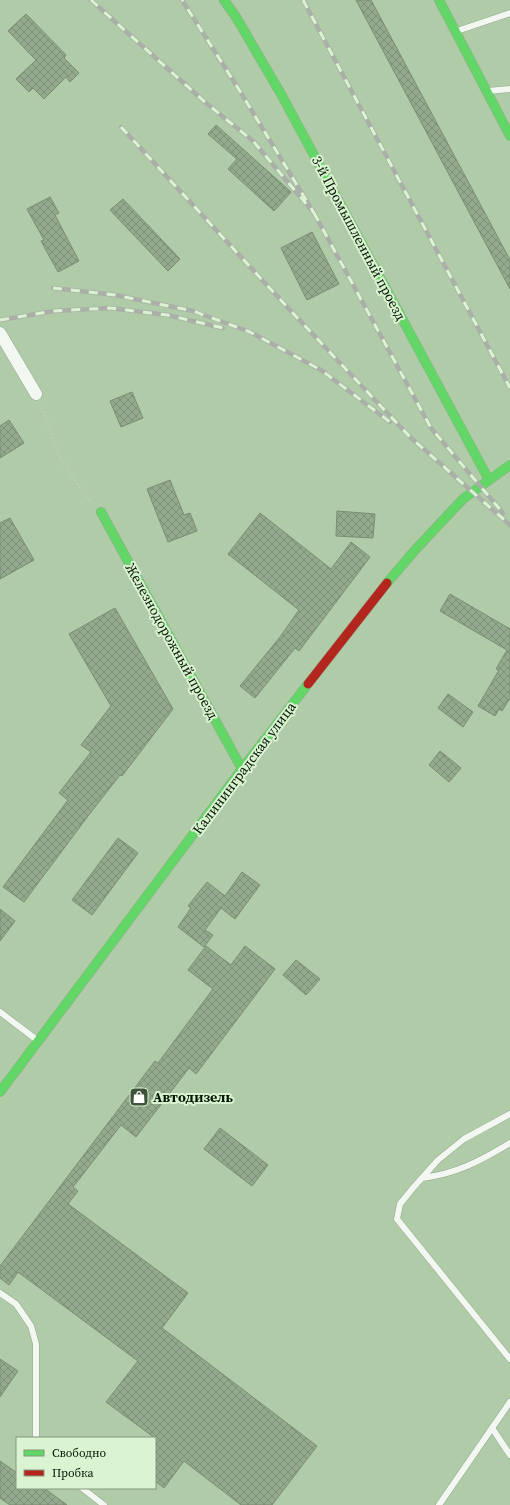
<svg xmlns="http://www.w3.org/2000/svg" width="510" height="1505" viewBox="0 0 510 1505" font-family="'Source Serif 4',serif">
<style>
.building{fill:url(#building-cross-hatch);stroke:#788d72}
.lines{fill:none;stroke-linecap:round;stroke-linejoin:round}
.lane-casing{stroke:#93a98c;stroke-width:7}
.street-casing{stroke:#93a98c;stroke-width:13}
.fast-casing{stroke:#93a98c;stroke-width:10}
.jam-casing{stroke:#93a98c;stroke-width:10}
.path{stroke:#c4cec1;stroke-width:2.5;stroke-dasharray:1 3;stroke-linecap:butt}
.lane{stroke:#f3f7f2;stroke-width:6}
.street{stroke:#f3f7f2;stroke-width:12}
.fast{stroke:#63d668;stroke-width:9}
.jam{stroke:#b3261e;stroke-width:9}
.rail-casing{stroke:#aab0a8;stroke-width:4.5}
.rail{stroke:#daf3d1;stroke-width:3;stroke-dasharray:9;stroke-linecap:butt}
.labels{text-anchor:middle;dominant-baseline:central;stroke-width:4;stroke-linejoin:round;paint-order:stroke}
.street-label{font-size:14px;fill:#041400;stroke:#daf3d1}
.poi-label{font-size:14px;font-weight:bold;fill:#041400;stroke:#daf3d1;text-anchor:start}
</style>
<defs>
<pattern id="building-cross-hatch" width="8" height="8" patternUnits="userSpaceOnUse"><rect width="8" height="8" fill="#94aa8d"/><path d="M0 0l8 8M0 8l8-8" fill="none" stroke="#7e9178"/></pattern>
</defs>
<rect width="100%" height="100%" fill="#b0cba7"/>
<!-- building -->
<g class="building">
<path d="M356,0h15l139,260v29z"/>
<path d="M26,14l40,41 -2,3 15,15 -9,9 -4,-5 -22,22 -11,-11 -4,4 -13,-13 20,-19 -28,-29z"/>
<path d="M216,125l75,67 -17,19 -46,-42 9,-10 -29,-25z"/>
<path d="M50,197l9,16 -4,2 24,46 -21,11 -17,-31 3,-1 -17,-31z"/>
<path d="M123,199l57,60 -12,12 -58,-61z"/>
<path d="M312,232l27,52 -32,16 -26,-52z"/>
<path d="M132,392l11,26 -22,9 -11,-26z"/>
<path d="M9,420l15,23 -24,15v-32z"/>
<path d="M170,480l14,35 6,-2 7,18 -29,11 -21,-53z"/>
<path d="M337,511l38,3 -2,24 -37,-2z"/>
<path d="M260,513l71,56 20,-27 19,15 -71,94 -4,-3 -40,50 -15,-12 40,-49 19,-27 -71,-56z"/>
<path d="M10,518l24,42 -34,19v-56z"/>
<path d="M450,594l60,35v69l-8,13 -3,-2 -4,7 -17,-10 21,-36 -3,-1 11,-19 -67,-39z"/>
<path d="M115,608l58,101 -51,67 -2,-1 -32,41 -64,86 -21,-15 65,-87 -9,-7 32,-41 -10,-7 30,-39 -42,-72z"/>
<path d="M448,694l25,18 -10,15 -25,-19z"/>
<path d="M440,751l21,17 -12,14 -20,-17z"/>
<path d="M118,838l20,15 -46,62 -20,-15z"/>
<path d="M242,872l18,13 -25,34 -14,-11 -16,22 8,5 -9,12 -26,-20 13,-19 -3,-2 19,-24 18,14z"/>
<path d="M0,909l15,12 -15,20z"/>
<path d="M206,946l25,19 14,-19 30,23 -79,105 -7,-6 -53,69 -15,-12 -48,62 5,4 -10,13 120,89 -26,35 155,118 -45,59h-31l-57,-44 -20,27 -9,-7v-43l-49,-36 32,-41 -120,-89 -9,13 -9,-7v-12l155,-205 3,2 55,-74 -25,-19z"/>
<path d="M296,960l24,19 -14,16 -23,-20z"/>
<path d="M220,1128l48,37 -16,21 -48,-37z"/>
<path d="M0,1359l18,12 -18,26z"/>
<path d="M0,1461l17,12v15h27l23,17h-57l-10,-7z"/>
</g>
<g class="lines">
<!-- lane casing -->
<g class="lane-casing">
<g id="lane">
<path d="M457,31l53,-18"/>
<path d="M488,91l22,-2"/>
<path d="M0,1012l37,28"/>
<path d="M510,1114l-46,25 -26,21 -25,28 -13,16 -3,15 113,140"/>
<path d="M422,1178c34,-4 58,-17 88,-35"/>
<path d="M0,1293l16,11 15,22 5,18v94"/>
<path d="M492,1428l18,27"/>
<path d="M82,1488l22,17"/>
<path d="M439,1505l71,-103"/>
</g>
</g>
<!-- street casing -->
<g class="street-casing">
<path id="street" d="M0,333l36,61"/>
</g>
<!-- fast casing -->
<g class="fast-casing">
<g id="fast">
<path d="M224,0l12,17 45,77 208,386"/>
<path d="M439,0l71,136"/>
<path d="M101,512l141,257"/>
<path d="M387,583l29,-34 47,-50 47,-34"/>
<path d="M0,1092l242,-323 66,-85"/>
</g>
</g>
<!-- jam casing -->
<g class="jam-casing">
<path id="jam" d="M308,684l79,-101"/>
</g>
<!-- path -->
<path class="path" d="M40,404l21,55 23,35 8,8"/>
<!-- lane -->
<use href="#lane" class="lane"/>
<!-- street -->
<use href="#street" class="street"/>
<!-- fast -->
<use href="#fast" class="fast"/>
<!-- jam -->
<use href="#jam" class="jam"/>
<!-- rail casing -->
<g class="rail-casing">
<g id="rail">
<path d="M91,0l115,103 47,38 61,72 -76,-125 -56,-88"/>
<path d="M303,0l207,388"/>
<path d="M121,127l168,182 121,128 100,88"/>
<path d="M314,213l117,215 72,85"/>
<path d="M53,288l62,7 78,16 57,21 71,38 69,52"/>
<path d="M0,320l54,-9 56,-3 57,7 56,13"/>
</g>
</g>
<!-- rail -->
<use href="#rail" class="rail"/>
</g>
<!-- icons -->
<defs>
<g id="shop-square" transform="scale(1)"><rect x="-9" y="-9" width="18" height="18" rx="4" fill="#40543a" stroke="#daf3d1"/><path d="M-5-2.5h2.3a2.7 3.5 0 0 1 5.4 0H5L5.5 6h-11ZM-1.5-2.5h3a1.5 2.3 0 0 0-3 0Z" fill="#fff"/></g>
</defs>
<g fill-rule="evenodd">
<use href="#shop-square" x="139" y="1097"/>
</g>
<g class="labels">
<!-- street labels -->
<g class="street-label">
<text transform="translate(359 238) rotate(62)">3-й Промышленный проезд</text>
<text transform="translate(172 641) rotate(61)">Железнодорожный проезд</text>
<text transform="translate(244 768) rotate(-53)">Калининградская улица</text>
</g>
<!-- poi labels -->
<g class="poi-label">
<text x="153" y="1097">Автодизель</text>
</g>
</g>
<!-- legend -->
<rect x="16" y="1437" width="140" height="52" fill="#daf3d1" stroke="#849a7d"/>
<rect x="24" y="1450" width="20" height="6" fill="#63d668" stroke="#849a7d"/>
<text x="52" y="1457" font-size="12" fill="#041400">Свободно</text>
<rect x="24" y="1470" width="20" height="6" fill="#b3261e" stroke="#849a7d"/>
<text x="52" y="1477" font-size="12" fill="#041400">Пробка</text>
</svg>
